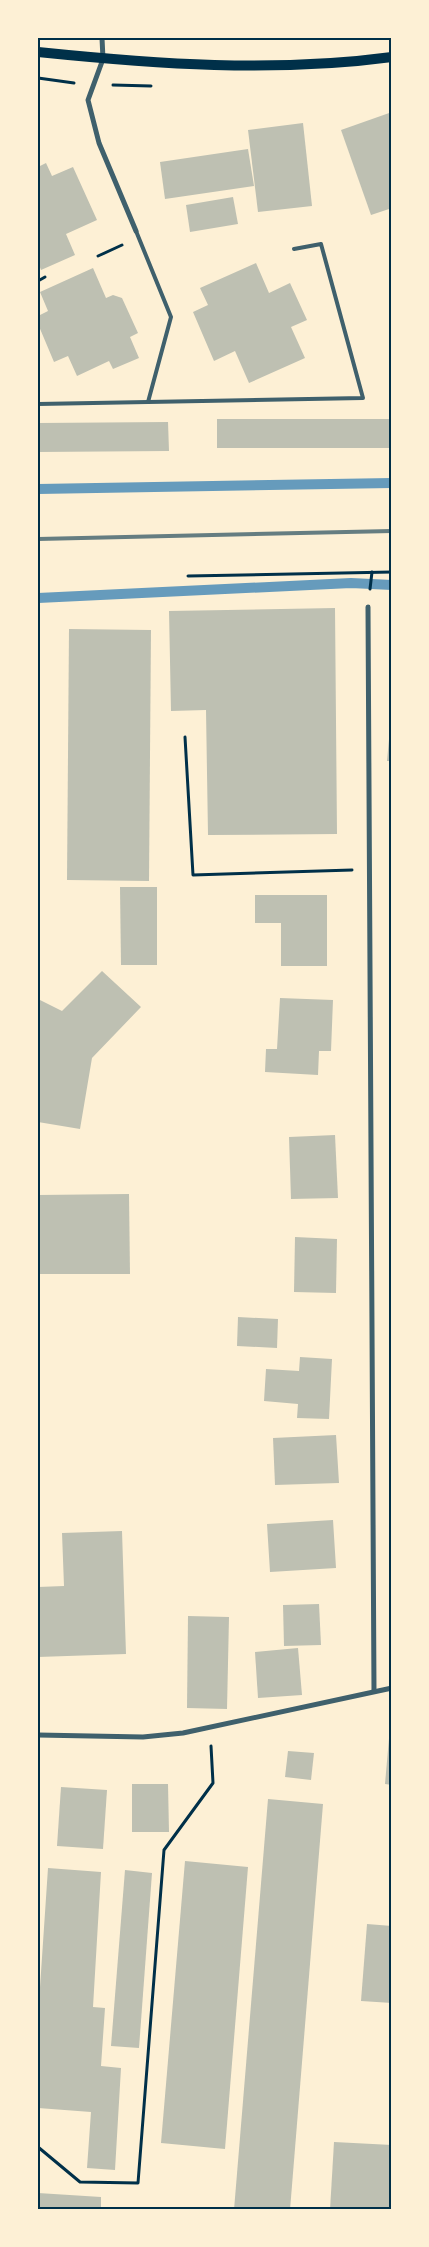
<svg xmlns="http://www.w3.org/2000/svg" width="429" height="2247" viewBox="0 0 429 2247" font-family="'Nunito Sans',sans-serif">
<style>
.lines{fill:none;stroke-linecap:round;stroke-linejoin:round}
.stream{stroke:#669bbc;stroke-width:10}
.building{fill:#bec0b2}
.path{stroke:#003049;stroke-width:3}
.service{stroke:#3f606c;stroke-width:4}
.minor{stroke:#3f606c;stroke-width:5}
.secondary{stroke:#003049;stroke-width:10}
.rail{stroke:#657d81;stroke-width:4}
.neatline{fill:none;stroke:#003049;stroke-width:2}
</style>
<rect width="100%" height="100%" fill="#fdf0d5"/>
<g class="lines">
<!-- stream -->
<g class="stream">
<path d="M38,489l354,-6"/>
<path d="M38,598l313,-15 41,2"/>
</g>
</g>
<!-- building -->
<g class="building">
<path d="M392,112v96l-21,7 -30,-85z"/>
<path d="M303,123l9,83 -54,6 -10,-82z"/>
<path d="M248,149l6,37 -89,13 -5,-37z"/>
<path d="M46,163l6,13 21,-9 24,53 -31,14 9,21 -34,15 -3,-8v-95z"/>
<path d="M233,197l5,27 -48,8 -4,-27z"/>
<path d="M256,263l13,30 21,-10 17,37 -16,7 14,31 -56,25 -14,-32 -21,10 -21,-49 15,-7 -8,-17z"/>
<path d="M93,268l13,30 7,-3 9,3 16,35 -8,4 9,21 -26,11 -4,-8 -32,15 -9,-20 -14,6 -16,-38v-8l10,-5 -8,-19z"/>
<rect x="217" y="419" width="175" height="29"/>
<path d="M168,422l1,29 -131,1v-29z"/>
<path d="M335,608l2,226 -129,1 -2,-125 -35,1 -2,-100z"/>
<path d="M69,629l82,1 -2,251 -82,-1z"/>
<path d="M389,739h3v22h-5z"/>
<path d="M120,887h37v78h-36z"/>
<path d="M255,895h72v71h-46v-43h-26z"/>
<path d="M102,971l39,36 -49,51 -12,71 -42,-7v-123l24,12z"/>
<path d="M280,998l53,2 -2,51h-12l-1,24 -53,-3 1,-23h11z"/>
<path d="M335,1135l3,63 -47,1 -2,-62z"/>
<path d="M129,1194l1,80h-92v-79z"/>
<path d="M295,1237l42,2 -1,54 -42,-1z"/>
<path d="M238,1317l40,2 -1,29 -40,-2z"/>
<path d="M300,1357l32,2 -3,60 -32,-1 1,-14 -34,-3 2,-32 33,2z"/>
<path d="M336,1435l3,48 -64,2 -2,-47z"/>
<path d="M333,1520l3,48 -66,4 -3,-48z"/>
<path d="M122,1531l4,123 -88,3v-70l26,-1 -2,-53z"/>
<path d="M319,1604l2,41 -37,1 -1,-41z"/>
<path d="M188,1616l41,1 -2,92 -40,-1z"/>
<path d="M298,1648l4,47 -44,3 -3,-46z"/>
<path d="M390,1727h2v58l-7,-1z"/>
<path d="M288,1751l26,2 -3,27 -26,-3z"/>
<path d="M132,1784h36l1,48h-37z"/>
<path d="M61,1787l46,3 -4,59 -46,-3z"/>
<path d="M268,1799l55,5 -33,406h-56z"/>
<path d="M185,1861l63,6 -23,282 -64,-6z"/>
<path d="M48,1868l53,4 -8,135 12,1 -4,58 20,2 -6,102 -28,-2 4,-56 -53,-4v-106h1z"/>
<path d="M125,1870l27,3 -13,175 -28,-2z"/>
<path d="M367,1924l25,2v77l-31,-2z"/>
<path d="M334,2142l58,3v65h-62z"/>
<path d="M38,2193l63,4v13h-63z"/>
</g>
<g class="lines">
<!-- path -->
<g class="path">
<path d="M38,78l36,5"/>
<path d="M113,85l38,1"/>
<path d="M98,256l24,-11"/>
<path d="M38,281l7,-4"/>
<path d="M188,576l204,-4"/>
<path d="M370,589l2,-17"/>
<path d="M185,737l8,138 159,-5"/>
<path d="M38,2147l42,35 58,1 26,-333 49,-67 -2,-37"/>
</g>
<!-- service -->
<g class="service">
<path d="M136,231l35,86 -23,85 215,-4 -42,-154 -27,5"/>
<path d="M38,404l110,-2"/>
</g>
<!-- minor -->
<g class="minor">
<path d="M102,38l1,21 -15,41 11,43 37,88"/>
<path d="M368,607l6,1084"/>
<path d="M38,1735l105,2 40,-4 209,-45"/>
</g>
<!-- secondary -->
<path class="secondary" d="M38,52c117,12 235,21 354,5"/>
<!-- rail -->
<path class="rail" d="M38,539l354,-8"/>
</g>
<!-- border -->
<rect width="429" height="2247" fill="none" stroke="#fdf0d5" stroke-width="78"/>
<rect x="39" y="39" width="351" height="2169" class="neatline"/>
</svg>
